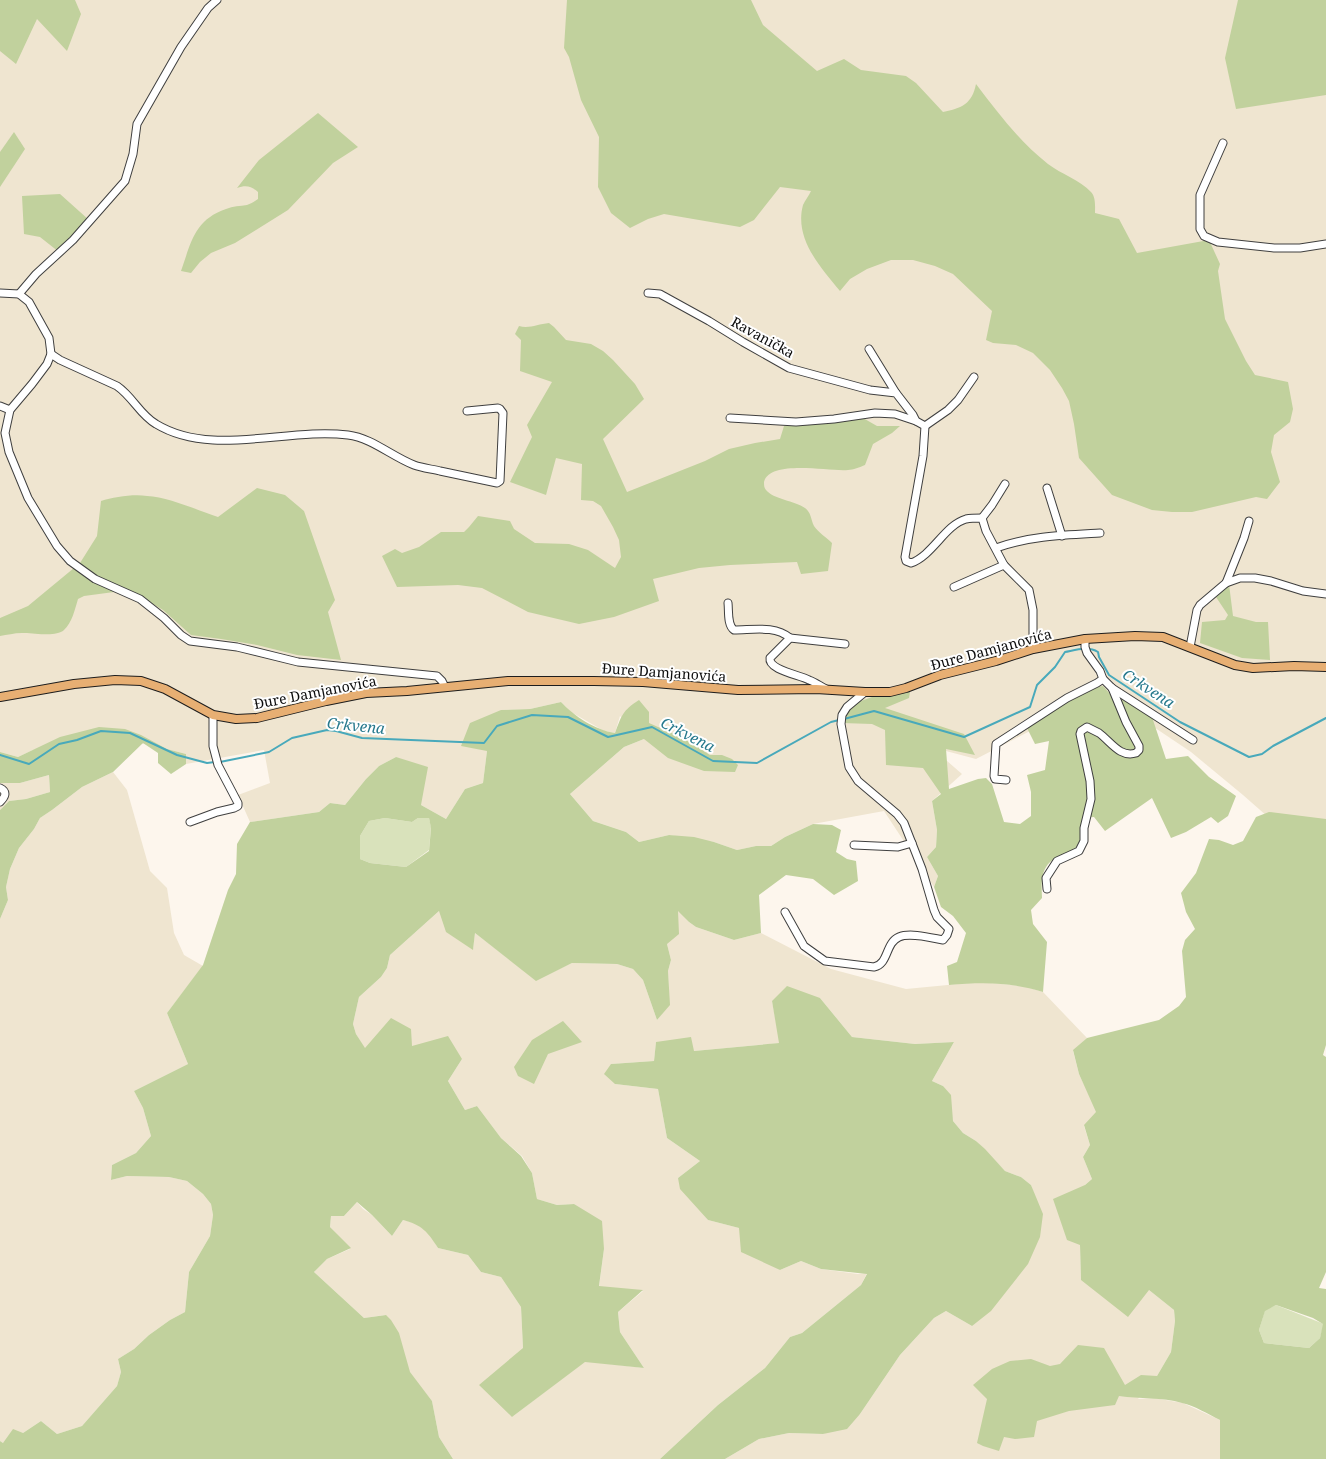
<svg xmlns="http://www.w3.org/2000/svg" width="1326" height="1459" viewBox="0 0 1326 1459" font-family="'Noto Serif',serif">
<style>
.farmland{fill:#efe5d0}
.green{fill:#d9e2bb}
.forest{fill:#c1d19d;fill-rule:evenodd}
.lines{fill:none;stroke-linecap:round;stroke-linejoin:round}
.stream{stroke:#48a9bb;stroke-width:2}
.minor-casing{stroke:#3f3f3f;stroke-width:9}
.major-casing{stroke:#1d1d1d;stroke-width:10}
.minor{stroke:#fff;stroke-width:7}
.major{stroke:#e7af73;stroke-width:8}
.labels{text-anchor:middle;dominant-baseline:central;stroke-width:4;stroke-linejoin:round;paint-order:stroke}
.street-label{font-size:14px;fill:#0c0c0c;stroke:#fff}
.water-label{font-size:15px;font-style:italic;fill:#26798d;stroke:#fff}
</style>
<rect width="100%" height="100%" fill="#fdf6ed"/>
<!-- farmland -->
<g class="farmland">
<path d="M0,0h1326v836l-50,-12 -33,-29 -52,-43 -88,-59 -127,66 -45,-12 31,27 -30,27 5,29 -1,17 -9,10 11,19 -4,11 -50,-76 -71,13 -28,13 -14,9h-15l-19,4 -23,-8 -45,-7 -30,7 -13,-10 -33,-11 -23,-27 54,-47 20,-8 -24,-23 -5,17 -11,-2 -33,-19 -10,-10 -31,7 -29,1 -14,41 -4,32 -18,6 -19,30 -25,-14 -25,-48 -17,9 -13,13 -21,26 -15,-2 -11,9 -69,10 -12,-27 32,-12 -6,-33 -78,14v-10l-19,-5 -12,-6 -122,7 -15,7 -18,-5z"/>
<path d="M113,772l14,18 23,81 17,17 7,45 10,22 19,11 -36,47 21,51 -54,27 9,17 8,28 -15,17 -24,12 -1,15 16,-4 42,1 18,4 16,13 8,10 2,11 -3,21 -21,36 -4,40 -15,8 -21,15 -15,14 -16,10 3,13 -4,14 -35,40 -25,8 -16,-13 -18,12 -20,10 -3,-2v-522l8,-19 -2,-13 4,-18 9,-21 15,-19 6,-11 12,-8 30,-23z"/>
<path d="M49,775l1,17 -24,7 -17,2 -9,9v-27h20z"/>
<path d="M678,910l11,12 7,5 38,13 27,-7 70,36 75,20 73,-7 45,4 19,6 44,46 -14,13 6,23 18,38 -13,14 6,19 -7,12 9,22 -7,6 -5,60 1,35 68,10 25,20 1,11 -4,31 -14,24 -19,23 16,-1 29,5 37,17v39h-495l34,-20 30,-6 34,1 37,-20 40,-59 34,-37 12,-7 26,15 63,-129 -4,-12 -10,-8 -16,-6 -29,-30 -13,-8 -10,-12 -10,-35 -11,-5 22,-39 -39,2 -63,-7 -32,-39 -48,3 8,42 -86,8 -38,-9 -2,19 -43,3 4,20 43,5 9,49 33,23 -22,17 30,42 31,8 41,42 21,-9 20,8 37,5 9,-1 -6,12 -59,48 -12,4 -25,31 -47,37 -58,54h-207l-14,-22 -7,-36 -23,-29 -24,-57 -21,3 -50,-46 13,-13 23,-10 -20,-22 1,-11h13l13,-14 6,7 9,6 20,21 11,-16 12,3 14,10 9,15 30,7 13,17 20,5 20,30 2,41 -11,69 73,-56 59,7 -24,-36 -2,-20 25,-21 -44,-4 5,-38 -30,-45 -17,1 -20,-6 -5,-26 -10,-17 -21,-18 -24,-32 -12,4 -17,-29 14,-22 -50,-13 -47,3 -9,-15 -3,-10 6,-27 22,-20 6,-9 3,-13 49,-44 34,38 2,-16 61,47 36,-17 45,1 16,5 10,11 14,40 12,-15 -1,-34 3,-11 -4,-16z"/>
</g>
<!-- green -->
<g class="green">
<path d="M385,818l27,4 6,-4h11l2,9 -2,23 -23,17 -36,-4 -10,-4v-23l9,-15z"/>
<path d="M1276,1305l48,19 -4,14 -11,10 -45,-5 -5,-13 6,-20z"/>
</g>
<!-- forest -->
<g class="forest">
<path d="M0,0h75l6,14 -14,37 -30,-32 -21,45 -16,-13z"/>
<path d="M567,0h184l12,25 54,46 27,-12 17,11 45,6 10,7 27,29c19,-4 29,-8 33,-28 22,29 43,57 72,80 13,10 32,16 43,28 5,5 4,15 4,21l24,6 18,34 72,-13 11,24 -2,7 7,48 21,42 9,14 33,7 5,27 -3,13 -16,13 -3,17 9,30 -13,17 -11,-2 -64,15h-20l-20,-2 -40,-15 -33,-37 -5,-34 -5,-23 -7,-13 -12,-18 -17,-17 -17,-8 -23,-2 -7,-3 6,-29 -39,-37 -18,-8 -22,-6h-22l-24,9 -17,10 -10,12c-20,-24 -46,-53 -37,-86 2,-5 6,-9 8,-14l-31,-4 -26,33 -14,7 -76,-13 -16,5 -18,9 -19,-15 -13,-26 1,-50 -18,-37 -12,-43 -5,-9z"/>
<path d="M1238,0h88v95l-90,14 -11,-51z"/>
<path d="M318,113l40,34 -25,16 -45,47 -53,33 -24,10 -11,9 -9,11 -10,-2c10,-28 13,-51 45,-62 7,-3 14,-3 21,-4 4,-1 8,-4 11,-6v-7c-7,-6 -12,-7 -21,-4l22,-28z"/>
<path d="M14,132l11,17 -25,38v-35z"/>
<path d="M60,194l29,26 -30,32 -19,-15 -16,-3 -2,-38z"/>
<path d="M549,323l5,4 12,13 25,4 12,7 10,9 22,24 9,15 -41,40 24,53 78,-31 24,-12 26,-6 25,-4 4,-13 55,-4 24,-4 14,8h23l-8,7 -19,11 -8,21c-5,2 -12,5 -17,5 -18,2 -78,-11 -84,12 0,3 0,6 2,8 7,9 29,11 39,18 6,4 6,12 9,18 4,6 13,12 18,17l-4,28 -27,3 -4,-12 -67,3 -31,3 -46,11 6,22 -45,16 -35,7 -51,-12 -46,-24 -24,-3 -61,2 -15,-31 13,-7 7,4 17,-6 22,-15h23l5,-5 9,-11 32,5 4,8 21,14 34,1 19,6 27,18 6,-11 -2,-17 -6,-13 -12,-21 -8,-5 -12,-1 1,-36 -26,-6 -10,37 -36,-13 22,-45 -5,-12 25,-43 -32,-11 1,-31 -6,-6 4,-8c10,3 19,-2 30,-3z"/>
<path d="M257,488l28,7 19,16 31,89 -7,12 13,48 -44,-5 -40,-10 -36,-6 -30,-4 -28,-25 -28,-17 -21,-1 -30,4 -6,3c-3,10 -6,24 -14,31 -9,8 -32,2 -42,3 -8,0 -15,2 -22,3v-18l28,-12 52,-43 17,-27 4,-35c13,-4 32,-7 46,-5 21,1 50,14 71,21z"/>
<path d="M1229,584l4,32 23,6h12l2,38 -28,-2 -42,-15 2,-21 23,-2 3,-5 -12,-18z"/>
<path d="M1103,686l8,9 8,-2 33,24 14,42 22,-3 21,21 27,19 -8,20 -10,7 -7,-6 -25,15 -15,6 -19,-40 -47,33 -11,-14 -12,1c-1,10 1,23 -6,30 -3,4 -10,5 -14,7 -21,8 -21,23 -20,43l-11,12 2,14 14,18 -4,50c-32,-10 -60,-10 -94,-7l-2,-19 10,-4 9,-29 -13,-17 -12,-9 -7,-20 4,-11 -11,-19 9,-10 1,-17 -5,-29 9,-7 -18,-26 -37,-3 -1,-35 -13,-6 -30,-1 8,-18 22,-8 38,-5 -1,6 -24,10 79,26 11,21 -29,-6 3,40 29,-10 8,-1 6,6 12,38 16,2 11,-8v-24l-4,-17 18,-5 4,-29 -14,3 -8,-16c22,-14 49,-38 76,-42z"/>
<path d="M639,700l10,12v11l34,15 27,17h12l10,4 6,6 -3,7 -31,-1 -36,-13 -24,-19 -20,8 -54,47 23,27 33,11 13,10 30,-7 25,2 20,5 23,8 19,-4h15l14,-9 28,-13 19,1 9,5 -5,22 11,7 9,2 2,20 -24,14 -21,-16 -27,-4 -27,20 2,38 -27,7 -38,-13 -7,-5 -11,-11 1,23 -12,10 4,16 -3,11 2,34 -13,15 -14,-40 -10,-11 -16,-5 -45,-1 -36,18 -61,-48 -2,17 -27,-18 -7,-21 -49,44 -3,13 -6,9 -22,20 -6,27 3,10 9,14 26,-30 20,11 1,17 36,-10 14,23 -14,22 17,29 12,-4 24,32 20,18 11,17 5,26 20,6 17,-1 28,17 2,28 -5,37 44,4 -25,22 2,20 24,36 -59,-6 -73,55 -33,-32 44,-37 -2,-41 -20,-30 -20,-5 -13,-17 -30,-7c-10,-16 -16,-23 -35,-28l-11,16 -20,-21 -15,-13 -13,14h-13l-1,11 21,21 -24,11 -13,13 50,46 22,-3 5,5 8,13 11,39 22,29 7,36 14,22h-453v-18l3,2 10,-14 10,4 18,-12 16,13 25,-8 35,-40 4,-14 -3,-13 16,-10 15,-14 21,-15 15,-8 4,-40 21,-36 3,-21 -2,-11 -8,-10 -16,-13 -18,-4 -42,-1 -16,4 1,-15 24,-12 15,-17 -8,-28 -9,-17 54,-27 -21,-51 36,-48 25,-75 8,-16 1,-30 13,-22 69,-10 11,-9 15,2 21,-26 13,-13 17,-9 32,10 -7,38 25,14 19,-30 18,-6 4,-32 -26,-5 9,-23 31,-13 29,-1 31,-7c13,14 34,28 54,31 7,-18 7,-22 24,-33zM385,818l27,4 6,-4h11l2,10 -2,23 -23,16 -36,-4 -10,-4v-23l9,-15z"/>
<path d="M99,727l26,2 16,6 26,14 19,5v10l-15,10 -13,-11v-10l-15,-10 -30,29 -31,15 -30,23 -12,8 -6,11 -15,19 -9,21 -4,18 2,13 -8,19v-109l9,-9 17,-2 24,-7 -1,-17 -29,8h-20v-31l18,5 42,-20z"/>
<path d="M1269,812l57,7v226l-3,10 3,2v215l-7,16 7,1v170h-106v-39c-12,-6 -25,-14 -38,-17 -20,-6 -42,-4 -63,-7l-4,9 -46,6 -32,10 -3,16 -19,2 -11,-2 -5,14 -16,-5 -6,-3 10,-44 -14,-14 19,-16 18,-8 21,-2 19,7 10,-2 18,-19 26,3 21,37 16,-10 16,1 14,-24 4,-31 -1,-11 -25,-20 -21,27 -47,-37 -1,-35 -13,-5 -14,-41 32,-14 7,-6 -9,-22 7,-12 -6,-20 12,-13 -17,-38 -6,-24 14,-12 72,-18 20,-14 7,-9 -4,-46 3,-11 10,-11 -9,-17 -5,-19 15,-20 13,-34 10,1 14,5 10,-4 13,-24zM1276,1305l37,13 10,6 -3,14 -11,10 -45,-5 -5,-13 6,-19z"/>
<path d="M787,986l33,12 32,39 63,7 39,-2 -22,39 11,5 8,9 2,26 10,12 13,8 9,8 20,22 16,6 10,8 12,29 -3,23 -12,27 -37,47 -19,15 -26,-15 -12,7 -34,37 -40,59 -13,15 -24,5 -34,-1 -30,6 -34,20h-65l58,-54 47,-37 25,-31 12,-4 59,-48 6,-11 -46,-5 -20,-8 -21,9 -39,-18 -2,-24 -31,-8 -28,-31 -2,-11 22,-17 -33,-23 -9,-49 -43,-5 -11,-10 7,-10 43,-3 2,-19 35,-5 3,14 85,-8 -7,-42z"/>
<path d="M563,1021l19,21 -34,12 -14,30 -16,-8 -4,-9 18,-27z"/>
</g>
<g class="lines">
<!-- stream -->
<g class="stream">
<path d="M844,719l30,-8 90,26 66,-30 7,-22 18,-18 10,-15c11,-2 23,-6 33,0l1,5 10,18 71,47 69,35 13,-3 11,-8 53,-28"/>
<path d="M0,755l29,9 30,-20 18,-4 24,-9 29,2 47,22 30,8 8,-1"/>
<path d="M220,762l49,-10 23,-14 35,-8 9,1 26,7 122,5 13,-17 35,-11 36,2 40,20 44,-10 61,34 44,2 74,-41 8,-2"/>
</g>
<!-- minor casing -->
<g class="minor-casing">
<g id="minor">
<path d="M1223,143l-23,52v34l4,7 14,6 56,6h26l26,-4"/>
<path d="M0,293l19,1 10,8 20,36 2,16 -4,10 -15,20 -22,26 -5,23 4,19 19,46 29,48 13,15 25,18 45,20 24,19 17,17 9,6 47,6 61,15 139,14 5,5 3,6"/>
<path d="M648,293l12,1 49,27 34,21 46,26 81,22 26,3 17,22 3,6 9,5 -2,30 -18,101 1,4 5,2c22,-8 34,-38 55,-44 5,-1 11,-1 16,-1l4,13 18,34 25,25 4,20v39"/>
<path d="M19,294l17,-20 37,-34 52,-59 8,-27 4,-30 44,-77 27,-39 9,-8"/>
<path d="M869,349l27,44"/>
<path d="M51,354l9,6 57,26c16,11 23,29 39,38 56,34 131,3 192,11 24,3 43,21 66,30 8,3 18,4 26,6 19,4 38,8 57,12l3,-2 3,-68 -3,-4 -2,-1 -31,3"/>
<path d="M0,406l10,4"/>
<path d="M730,418l66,4 38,-3 41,-6 20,1 21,7"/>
<path d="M925,426l23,-16 10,-10 16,-23"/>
<path d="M1047,488l15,48"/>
<path d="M982,518l10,-13 13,-21"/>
<path d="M996,548c33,-12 69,-13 104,-15"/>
<path d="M1226,583l18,-45 5,-17"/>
<path d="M954,587l50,-22"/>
<path d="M728,603c1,8 -1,22 6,27 19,0 41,-5 56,8"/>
<path d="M1085,639v8l2,6 13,18 3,8 9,9 81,52"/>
<path d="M1190,647l7,-37 3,-5 26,-22 14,-5h15l16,3 32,10 23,3"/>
<path d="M826,689c-6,-3 -11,-7 -17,-9 -9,-5 -41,-10 -39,-22l20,-20 55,6"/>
<path d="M1006,780l-11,-1 -1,-3 2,-32 71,-46 30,-15 6,-4"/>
<path d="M0,788c8,4 5,9 0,14"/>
<path d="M190,822l27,-10 17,-4 4,-2v-3l-20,-38 -5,-19v-31"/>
<path d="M854,845l44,2 14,-4"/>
<path d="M1047,889l-1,-11 11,-17 22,-10 5,-10v-13l7,-29 -1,-18 -10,-47 1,-3 6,-4c4,2 8,4 12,6 12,9 21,25 37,20l3,-3v-4l-13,-24 -14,-34"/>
<path d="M785,912l19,34 21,15 49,6c15,-3 11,-24 25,-30 11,-5 33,1 44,3l4,-5 2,-6 -12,-12 -3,-7 -12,-41 -18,-46 -7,-9 -39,-33 -9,-14 -8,-43 1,-9 5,-8 18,-15"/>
</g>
</g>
<!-- major casing -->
<g class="major-casing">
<path id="major" d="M0,697l74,-13 41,-4 26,1 24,8 48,26 23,4 21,-1 69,-17 40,-8 41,-2 101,-10h86l49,1 95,8 78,-1 49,3h25l16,-4 34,-13 56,-14 37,-12 52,-10 50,-3 28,1 72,28 18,3 41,-2 32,1"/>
</g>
<!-- minor -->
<use href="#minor" class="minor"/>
<!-- major -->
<use href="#major" class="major"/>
</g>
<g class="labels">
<!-- street labels -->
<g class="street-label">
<text transform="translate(763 337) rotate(29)">Ravanička</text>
<text transform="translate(991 649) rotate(-15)">Đure Damjanovića</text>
<text transform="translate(664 672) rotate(4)">Đure Damjanovića</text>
<text transform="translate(315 692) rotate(-11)">Đure Damjanovića</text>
</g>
<!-- water labels -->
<g class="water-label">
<text transform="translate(1149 688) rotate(33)">Crkvena</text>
<text transform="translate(356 725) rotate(6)">Crkvena</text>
<text transform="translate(688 734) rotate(27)">Crkvena</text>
</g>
</g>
</svg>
